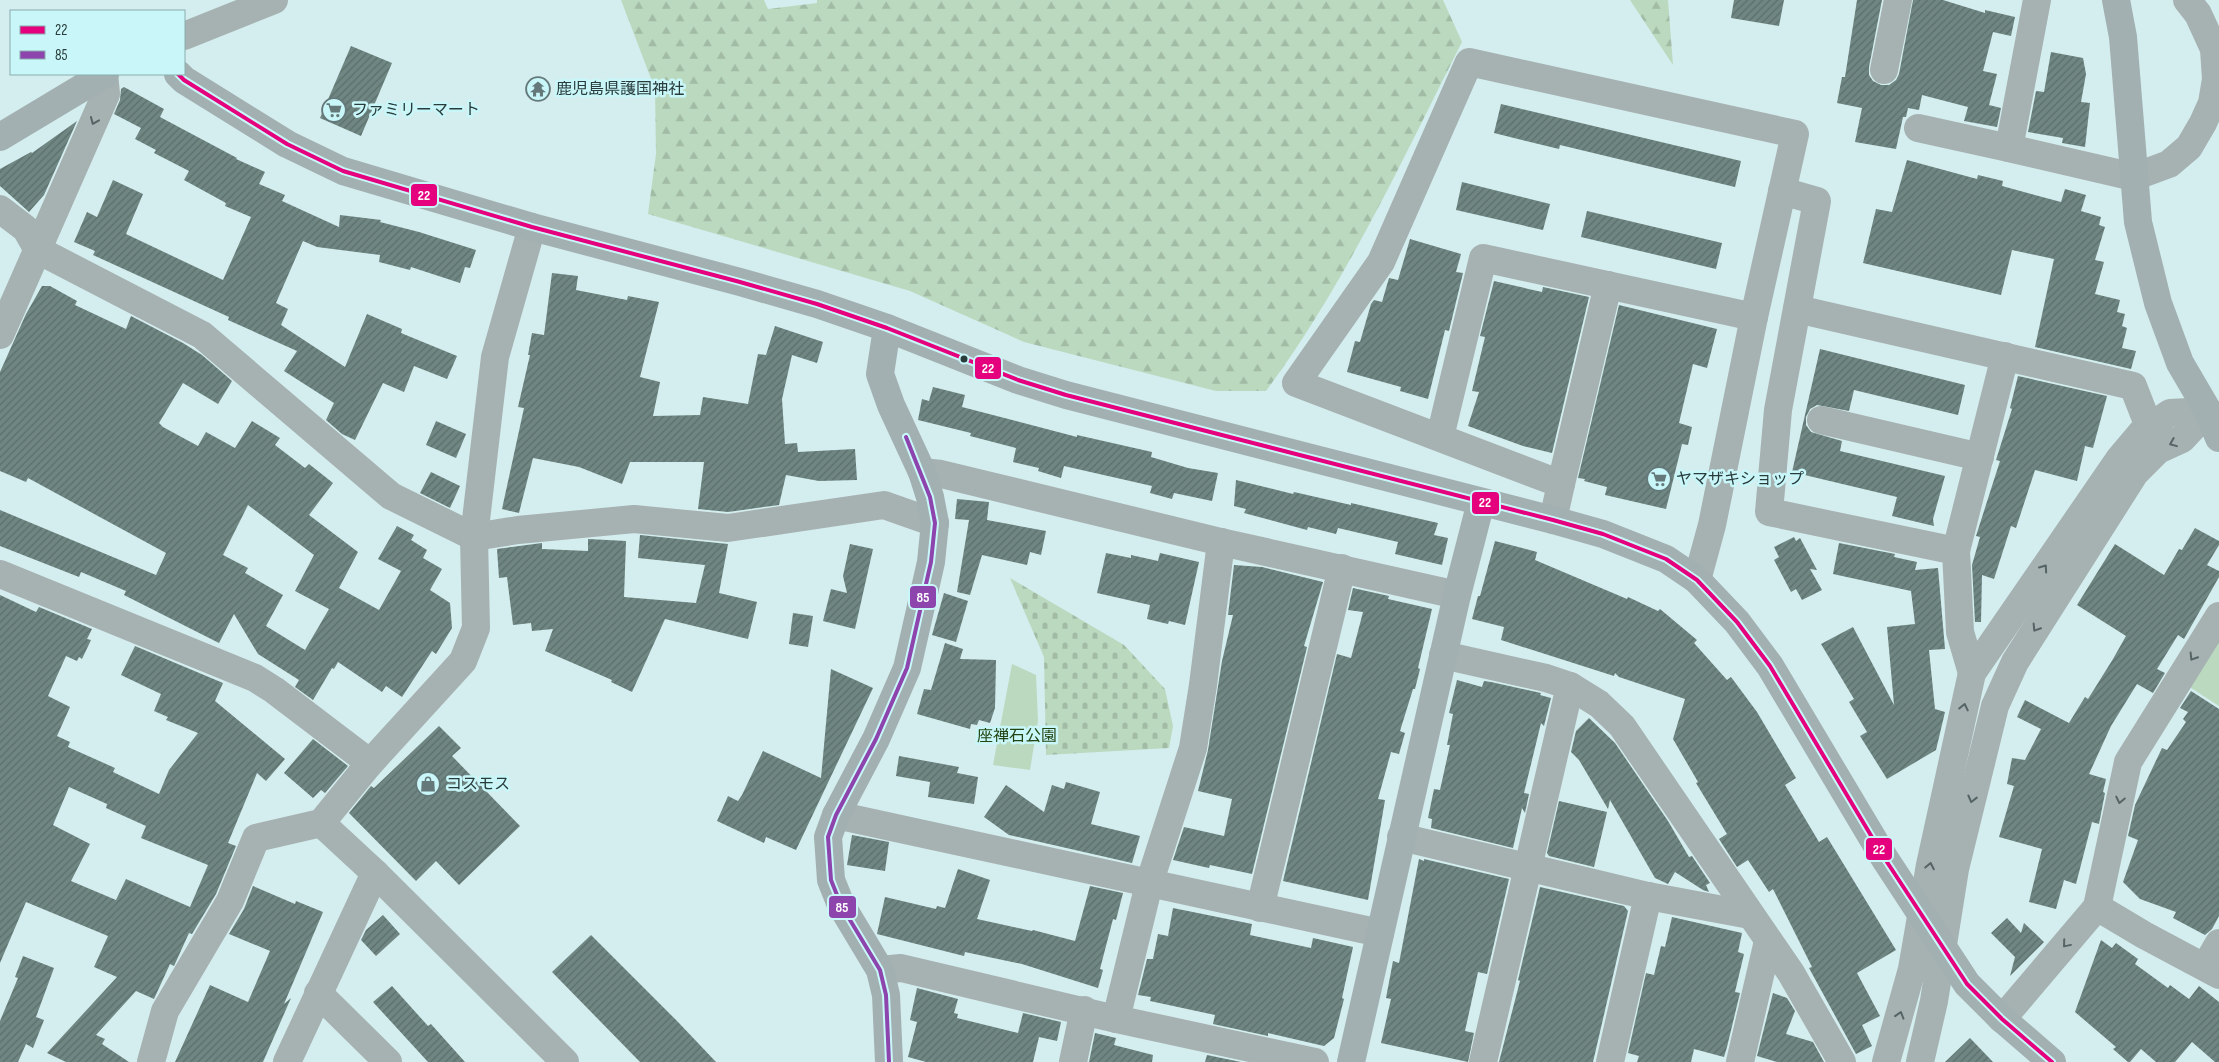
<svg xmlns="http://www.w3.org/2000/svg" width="2219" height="1062" viewBox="0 0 2219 1062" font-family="'Sofia Sans Condensed','Noto Sans JP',sans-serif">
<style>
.forest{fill:url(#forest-firs)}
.cemetery{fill:url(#cemetery-stones)}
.park{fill:#bbd9bf}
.building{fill:url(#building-hatch);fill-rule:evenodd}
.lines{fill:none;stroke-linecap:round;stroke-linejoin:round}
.street{stroke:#a6b1b2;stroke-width:28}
.secondary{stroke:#a2b0b2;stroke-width:28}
.bus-1-casing{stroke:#c9f7f9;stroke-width:8}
.bus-2-casing{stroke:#c9f7f9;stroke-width:8}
.bus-1{stroke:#e5007d;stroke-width:4}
.bus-2{stroke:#8e44ad;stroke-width:4}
.oneway{stroke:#556465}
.bus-dot{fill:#293b3b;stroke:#c9f7f9;stroke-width:2}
.labels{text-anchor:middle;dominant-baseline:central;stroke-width:5;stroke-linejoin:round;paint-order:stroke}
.poi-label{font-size:16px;fill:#293b3b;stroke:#c9f7f9;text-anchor:start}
.park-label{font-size:16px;fill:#234312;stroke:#c9f7f9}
.line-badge{stroke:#c9f7f9;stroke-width:2}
.badge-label{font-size:14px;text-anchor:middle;font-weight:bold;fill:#fff}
</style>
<defs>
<pattern id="forest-firs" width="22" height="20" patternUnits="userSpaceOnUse" patternTransform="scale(1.25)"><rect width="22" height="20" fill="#bbd9bf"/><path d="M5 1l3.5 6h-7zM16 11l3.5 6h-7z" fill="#a1bba5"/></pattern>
<pattern id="cemetery-stones" width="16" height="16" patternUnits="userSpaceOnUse" patternTransform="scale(1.25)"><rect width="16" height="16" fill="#bbd9bf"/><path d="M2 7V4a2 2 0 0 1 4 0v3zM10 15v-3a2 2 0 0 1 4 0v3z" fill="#a1bba5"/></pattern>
<pattern id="building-hatch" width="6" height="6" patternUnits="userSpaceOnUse" patternTransform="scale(1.25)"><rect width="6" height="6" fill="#6f8683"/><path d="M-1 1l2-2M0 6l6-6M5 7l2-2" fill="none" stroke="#5b6f6c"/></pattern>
</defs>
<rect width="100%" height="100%" fill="#d4edee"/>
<!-- forest -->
<g class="forest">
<path d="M621,0h143l4,9 49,-6v-3h626l19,42c-60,118 -116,241 -196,349h-50l-192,-49 -114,-51 -262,-77 8,-60 -1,-65z"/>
<path d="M1630,0h38l5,65z"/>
</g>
<!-- cemetery -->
<path class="cemetery" d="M1010,578l114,67 41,44 8,37 -4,22 -123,7 -2,-98z"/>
<!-- park -->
<g class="park">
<path d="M2219,634v72l-31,-20z"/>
<path d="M1012,664l24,11 2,46 -8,49 -37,-5z"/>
</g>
<!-- building -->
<g class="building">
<path d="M1734,0h50l-5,26 -48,-8z"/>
<path d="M1857,0h25l-13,67v8l4,6 8,4h8l7,-5 3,-6 14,-74h30l42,13v-3l30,7 -4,19 -18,-4 -10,39 14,3 -8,31 12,3 -4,19 -33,-6 4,-14 -46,-12 -3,15 -11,-2 -2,9h-3l-7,32 -41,-7 7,-34 -25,-5 5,-26h3z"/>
<path d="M351,46l41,17 -31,73 -41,-18z"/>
<path d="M2051,52l32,6 3,16 -5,28 9,1 -5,44 -23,-4 1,-5 -35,-6 8,-41 8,1z"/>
<path d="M124,87l40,22 -4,8 77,41 -1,1 29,13 -6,12 26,11 -3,6 57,26 1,-12 41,5 -1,2 39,10 57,18 -6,18 -5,-1 -5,16 -49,-16 -1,3 -31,-8 1,-7 -63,-8 -14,-6 -27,62 12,6 -7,16 64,42 22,-53 35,15 -1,4 56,23 -10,23 -33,-13 -10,26 -21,-9 -28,57 -13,-6 -16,-14 8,-17 -50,-32 13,-20 -69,-31 1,-3 -136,-62 2,-4 -21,-9 13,-30 10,5 16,-37 30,14 -17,40 97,46 28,-63 -26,-11 1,-3 -42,-23 5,-9 -35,-18 2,-3 -21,-11 6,-11 -27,-14 6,-14 1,-11z"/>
<path d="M1501,104l240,57 -6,26 -175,-42 -1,4 -65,-16z"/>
<path d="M77,121l-33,74 -15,17 -29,-26v-17l31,-17 1,1z"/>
<path d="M1907,160l70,19 1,-4 25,6 -1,5 59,16 4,-13 21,6 -5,16 20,6 -2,8 6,2 -10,33 9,2 -9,32 25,6 -3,12 8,2 -3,12 5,2 -5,20 14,3 -5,18 -96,-22 19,-88 -42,-9 -11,45 -138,-32 13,-54 16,3z"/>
<path d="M1462,182l88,22 -7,26 -87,-20z"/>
<path d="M1587,211l135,32 -6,26 -135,-32z"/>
<path d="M1410,239l51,15 -5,18 7,1 -14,58 -4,-1 -17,69 -28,-8 1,-4 -54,-15 8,-31 5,1 11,-38 3,-4 8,2 7,-24 9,2z"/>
<path d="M552,273l26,3 -2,14 51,10 1,-4 31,6 -19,75 20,5 -7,34 47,-1 3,-18 45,7 10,-50 8,1 9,-29 48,16 -6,21 -25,-8 -10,44 3,45 12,-1 1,9 57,-3 2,31 -38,1 -33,-6 -7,30 -51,7 -30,-3 6,-47h-74l-8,22 -43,-17 -46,-9 -14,55 -17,-4 22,-101 -6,-1 12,-52h-2l4,-22 12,2z"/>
<path d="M1494,281l48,11 1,-5 46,10 -37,156 -29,-7 -55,-20 11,-34 -7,-1 13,-54 -5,-1z"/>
<path d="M42,286h8l27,15 -2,4 51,24 5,-13 52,27 19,12 30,26 -14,23 -35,-21 -24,40 4,4 35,19 8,-14 29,16 17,-27 28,17 -5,7 30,23 4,-4 24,19 -24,32 49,37 -19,36 40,22 22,-39 -23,-12 19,-33 17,9 -3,5 16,10 -4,8 19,11 -12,21 20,13 2,25 -16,26 -4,-3 -30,46 -16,-11 -4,6 -44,-30 -4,7 -2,-1 -19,32 -18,-13 4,-7 -41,-26 -24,-40 -15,29 -95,-48 2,-4 -45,-19 -2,5 -79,-31v-36l156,65 10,-22 -138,-75 -2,4 -26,-11v-99l26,-58zM248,505l66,50 -19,36 34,18 -24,41 -39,-24 17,-31 -38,-22 3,-5 -25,-13z"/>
<path d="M1619,305l98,24 -10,39 -14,-4 -14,59 13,4 -4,18 -6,-1 -16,65 -61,-14 2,-8 -23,-6 1,-2 -7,-1z"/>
<path d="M1820,349l145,36 -7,30 -104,-25 -5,21 -32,-6 -7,4 -4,8v8l5,7 31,9 -2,10 105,25 -12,43 1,7 -42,-10 5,-19 -105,-25z"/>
<path d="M2018,376l89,20 -14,52 -8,-2 -8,35 -42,-11 -19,58 -5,-2 -17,53 -12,-4 -1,47h-6l-3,-57 8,-28 -4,-1 24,-75 -4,-1 16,-51 -2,-1z"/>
<path d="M933,387l32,8 -3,12 115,30v-2l75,17 -1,5 37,11 30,5 -6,28 -38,-8 -2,6 -22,-6 2,-7 -88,-20 -3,12 -23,-7 1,-3 -26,-6 3,-14 -46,-12 1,-3 -53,-13 4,-21 7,2z"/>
<path d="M436,421l30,13 -10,24 -30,-13z"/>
<path d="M431,472l29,14 -10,22 -30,-15z"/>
<path d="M1236,480l57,14 1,-2 57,13v-2l87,20 -4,12 14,3 -6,27 -47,-11 3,-12 -60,-14 -2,6 -28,-7 -1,3 -63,-17 2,-4 -12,-3z"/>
<path d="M957,499l32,3 -2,18 59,11 -5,24 -11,-3 -3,13 -45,-10 -12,40 -13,-3 12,-72 -14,-1z"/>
<path d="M2195,528l24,13v4l-12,20 12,6v6l-35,62 -6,-4 -21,34 8,4 -12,20 -16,-9 -26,42 -22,48 17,5 -3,13 2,1 -6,31 -7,-2 -16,62 -12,-4 -8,29 -27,-7 13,-53 -43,-12 15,-51 -7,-2 5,-26 13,2 16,-31 -24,-12 8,-17 44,23 16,-26 3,2 25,-40 13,-23 -49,-31 38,-61 49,31 15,-26 3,1z"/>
<path d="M640,535l88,9 -9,49 38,9 -9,37 -83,-20 -33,73 -21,-10 1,-2 -67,-29 8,-22 -21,2 -1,-8 -18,2 -6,-48 -8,1 -2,-29 45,-6v6l46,2v-12l38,2 -2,56 72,6 9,-38 -67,-7z"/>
<path d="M1794,537l2,4 4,-3 17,32 -7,-1 12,21 -20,10 -6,-11 -5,3 -17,-32 5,-3 -5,-10z"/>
<path d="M1495,541l42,11 -2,8 92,39 1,-2 30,14 2,-2 37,31 -3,3 33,37 4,-3 26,35 39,66 -11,7 34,57 8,-5 69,113 -39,23 23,43 -18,9 10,21 -16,8 -47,-86 3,-1 -39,-78 -4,3 -21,-32 -11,7 -18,-28 8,-5 -31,-51 2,-1 -25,-43 12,-40 -66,-22 -4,-4 -1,3 -113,-36 3,-13 -32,-8 6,-23h2z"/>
<path d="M1839,543l56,11 -1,3 23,5 -2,8 23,-2 7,81 -16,1 6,59 10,3 -9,38 -49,29 -27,-43 7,-4 -18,-30 5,-3 -33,-55 32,-17 41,78 -7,-78 28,-3 -4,-33 -78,-17z"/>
<path d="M850,544l23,5 -18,80 -32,-8 8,-32 16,4 -4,-17z"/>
<path d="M1106,553l25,5v-3l27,6 2,-8 39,9 -14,63 -16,-4 -1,3 -21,-5 3,-14 -53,-12z"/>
<path d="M1234,565l28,2 61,15 -19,64 3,1 -55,227 -42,-9 -1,3 -36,-8 11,-33 40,9 8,-37 -34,-8 10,-41 14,-89 11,-46h-5z"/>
<path d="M1353,588l36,8 -1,3 44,10 -14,59 2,1 -5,20h-2l-13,42 5,2 -6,21 -8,-2 -13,47 7,1 -17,100 -85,-19 54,-227 14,4 12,-46 -15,-2z"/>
<path d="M944,593l24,8 -12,41 -24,-7z"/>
<path d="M0,595l36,17 3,-5 53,22 -5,10 4,1 -9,19 -3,-2 -2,4 -11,-5 -18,40 22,11 -13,29 13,6 -2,5 47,21 -2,4 46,22 10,-24 29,-37 -32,-13 2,-3 -14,-6 7,-17 -40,-19 14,-29 88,37 -8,18 70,58 -19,22 -9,-8 -29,70 8,3 -20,48 -24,40 -3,-1 -15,33 -4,-2 -16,35 -18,-8 -40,44 9,4 -3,5 27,18h-63l-19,-9 70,-76 -23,-10 14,-31 -82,-34 -26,61zM69,787l38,17 -1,4 40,18 -5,12 67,27 -18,42 -64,-28 -10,21 -45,-19 19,-37 -37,-19z"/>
<path d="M793,613l20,3 -5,31 -19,-3z"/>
<path d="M945,643l18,6 -3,10 36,1 -1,48 -5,15 -11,-3 -2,5 -6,-1 -1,5 -53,-15 7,-25 7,1z"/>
<path d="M831,669l42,19 -77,162 -30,-13 -2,6 -47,-22 11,-25 10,5 4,-6 21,-44 58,27z"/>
<path d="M1457,680l25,7 2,-6 7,1 50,11 -1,2 11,3 -7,28 -3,-3 -17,70 5,1 -4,19 -3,-5 -9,40 -82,-20 1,-9 -4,-1 6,-29 6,1 10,-45h-3l6,-31 -4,-1z"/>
<path d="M2191,691l28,18v207l-7,13 -7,6 -32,-17 3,-6 -36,-13 -17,-17 15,-42 -10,-4 7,-31 27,-57 5,2 19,-28 -3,-3 5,-7 -8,-4z"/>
<path d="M1589,718l26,25 53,78 21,36 3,-1 18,27 -4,2 3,7 -6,-2 -28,-18 -7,12 -13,-6 -45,-78 -2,9 -29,-49 -8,-8 5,-21z"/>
<path d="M439,726l22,22 -9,8 68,70 -61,59 -23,-24 -20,20 -67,-68 22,-27 3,2z"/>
<path d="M313,739l35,27 -23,27 -4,-3 -8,8 -29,-25z"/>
<path d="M899,756l60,11 -2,6 21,4 -4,27 -46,-7 2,-15 -34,-6z"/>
<path d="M1066,782l34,10 -9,32 49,12 -8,27 -123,-28 -25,-18 22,-32 38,27 8,-27 12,4z"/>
<path d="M1559,801l48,11 -13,55 -45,-11 -2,-3z"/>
<path d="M852,835l37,7 -4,29 -38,-6z"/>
<path d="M1419,859l5,2v-2l85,20 -22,95 -9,-2 -13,59 9,2 -6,29 -87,-19 10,-44 -5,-1 7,-37 6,2z"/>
<path d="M958,869l32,11 -13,39 55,12 1,-1 42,11 15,-55 33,7 -7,27 -3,-1 -13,50 3,1 -5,18 -76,-24 -57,-12 -1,4 -87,-22 8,-37 51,12 1,-3 8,2z"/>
<path d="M253,886l42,18 1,-3 27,11 -39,92 7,-6 -28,64h-88l35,-77 38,17 22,-51 -41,-17 15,-25z"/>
<path d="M1540,887l84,19 4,5 -35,151h-94l21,-81 -2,-1z"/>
<path d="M1173,908l79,16 -2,11 61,13 2,-10 40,9 -11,51 2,1 -10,39 -10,8 -56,-13v3l-55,-12 2,-9 -65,-14 1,-4 -13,-2 9,-36h6l5,-25 10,2z"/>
<path d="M383,915l17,19 -24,22 -15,-16 5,-10z"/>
<path d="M1672,917l70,16 -4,19 6,2 -9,38 5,1 -13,54 -3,10 -30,-8 -3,13h-54l2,-6 -11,-3 18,-80 8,2 7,-29 4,1z"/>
<path d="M2007,918l14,15 3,-10 20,19 -34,34 5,-19 -24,-24z"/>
<path d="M591,935l87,87 38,40h-76l-88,-90z"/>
<path d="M2101,940l11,8 4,-5 22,16 -3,5 33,24 2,-3 19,14 10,-13 20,16v60h-4l-23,-20 -17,20h-19l-15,-13 -11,13h-2l-15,-13 3,-2 -41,-35z"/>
<path d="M23,956l31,12 -18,49 8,3 -11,28 -7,-4 -8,18h-18v-41l18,-43 -3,-1z"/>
<path d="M392,986l36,40 3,-2 34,38h-37l-55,-60z"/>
<path d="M917,988l41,11 -4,14 4,1 -1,4 61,15 5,-20 38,9 -4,19 -18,-4 -6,25h-107l-18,-5 9,-35 -7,-2z"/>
<path d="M1773,993l14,5 8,13 -9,23 27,8 11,20h-47l-20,-6z"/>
<path d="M1095,1033l21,5 -2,7 39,10 -1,7h-63z"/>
<path d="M1970,1038l23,24h-48z"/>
<path d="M1207,1055l34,7h-36z"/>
</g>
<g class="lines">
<!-- street -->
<g class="street">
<path d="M2037,0l-28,148 125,29 35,-13 20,-17 14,-24 9,-20 4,-24 -2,-30 -16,-35 -11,-14"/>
<path d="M184,36l90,-36"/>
<path d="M1884,70l14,-70"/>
<path d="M1918,128l91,20"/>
<path d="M1782,191l35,10 -39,209 -9,102 187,39 4,81 12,41"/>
<path d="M0,209l26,20 12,21 164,85 189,161 83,41 44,-7 116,-11 94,9 156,-23 51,18"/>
<path d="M1797,309l336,77 16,41"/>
<path d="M0,335l106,-241 -2,-20"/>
<path d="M1821,420l159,37"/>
<path d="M1440,437l43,-179 271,59"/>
<path d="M922,472l19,2 280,68 236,53"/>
<path d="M1561,484l47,-199"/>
<path d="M1553,520l8,-36 -265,-101 85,-121 88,-200 326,72 -41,183 -42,208 -15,55"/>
<path d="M1956,551l49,-195"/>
<path d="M0,574l255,104 19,12 96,73"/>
<path d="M1443,655l103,23 24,8 29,18 23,22 169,247 51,89"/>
<path d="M836,815l544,118"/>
<path d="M321,823l54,50 190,189"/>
<path d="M1401,837l247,59 102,19"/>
<path d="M2097,907l47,28 75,40"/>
<path d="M1260,908l82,-340"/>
<path d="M2205,967l14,-24"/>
<path d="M880,970l21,-2 215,51 199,43"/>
<path d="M318,993l70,69"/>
<path d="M1116,1019l33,-135 44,-136 10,-63 18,-143"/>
<path d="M2002,1019l95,-112 31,-145 91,-146"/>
<path d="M151,1062l14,-51 65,-110 26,-63 65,-15 49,-60 93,-102 13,-33 -2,-91 21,-180 37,-130"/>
<path d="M287,1062l88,-189"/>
<path d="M1073,1062l11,-52"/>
<path d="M1483,1062l87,-376"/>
<path d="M1610,1062l38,-166"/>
<path d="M1740,1062l28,-121"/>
<path d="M1886,1062l26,-93 18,-104 42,-192 148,-215 22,-26 28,-19 38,-2"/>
<path d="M1920,1062l14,-61 21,-132 40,-163 20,-44 120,-189 23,-23 24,-11 26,-28"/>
</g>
<!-- secondary -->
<g class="secondary">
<path d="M2116,0l7,37 15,185 20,81 22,60 28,48 11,27"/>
<path d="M178,74l6,6 103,64 56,27 189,56 208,55 77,22 70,24 131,52 48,15 487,125 50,14 63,25 31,21 40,42 33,44 115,193 82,125 35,35 50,43"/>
<path d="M0,137l105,-63"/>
<path d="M887,328l-7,46 11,31 31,67 8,25 5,26 -4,39 -24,106 -31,71 -40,76 -8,22 3,43 10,25 39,65 6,25 3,67"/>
<path d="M1351,1062l106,-467 24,-93"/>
</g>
<!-- bus-1 casing -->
<g class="bus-1-casing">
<path id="bus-1" d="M178,74l6,6 103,64 56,27 189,56 208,55 77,22 70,24 131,52 48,15 487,125 50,14 63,25 31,21 40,42 33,44 115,193 82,125 35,35 50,43"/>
</g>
<!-- bus-2 casing -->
<g class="bus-2-casing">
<path id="bus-2" d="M889,1062l-3,-67 -6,-25 -39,-65 -10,-25 -3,-43 8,-22 40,-76 31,-71 24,-106 4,-39 -5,-26 -24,-60"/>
</g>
<!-- bus-1 -->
<use href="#bus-1" class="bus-1"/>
<!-- bus-2 -->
<use href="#bus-2" class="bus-2"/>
</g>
<!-- one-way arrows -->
<defs><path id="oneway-chevron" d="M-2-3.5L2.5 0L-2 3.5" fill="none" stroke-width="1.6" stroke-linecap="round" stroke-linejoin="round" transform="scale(1.25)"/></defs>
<g class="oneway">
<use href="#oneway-chevron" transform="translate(94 121) rotate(113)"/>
<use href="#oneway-chevron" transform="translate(2173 443) rotate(158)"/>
<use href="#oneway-chevron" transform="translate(2044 568) rotate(-55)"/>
<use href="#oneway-chevron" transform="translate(2036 628) rotate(122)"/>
<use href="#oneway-chevron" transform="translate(2193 657) rotate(122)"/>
<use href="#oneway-chevron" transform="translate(1964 707) rotate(-78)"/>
<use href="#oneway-chevron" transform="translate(1972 799) rotate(104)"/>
<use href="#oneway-chevron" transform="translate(2120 800) rotate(102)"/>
<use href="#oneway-chevron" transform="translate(1930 866) rotate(-79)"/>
<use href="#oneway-chevron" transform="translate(2066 944) rotate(130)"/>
<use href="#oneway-chevron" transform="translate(1900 1015) rotate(-73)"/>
</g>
<!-- icons -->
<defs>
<g id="temple-ring" transform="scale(1.25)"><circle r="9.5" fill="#c9f7f9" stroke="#65797a" stroke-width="1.5"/><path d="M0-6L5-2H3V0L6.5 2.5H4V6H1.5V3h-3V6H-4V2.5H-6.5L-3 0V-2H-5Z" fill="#65797a"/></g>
<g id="supermarket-ring" transform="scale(1.25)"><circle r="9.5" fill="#c9f7f9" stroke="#65797a" stroke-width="1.5"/><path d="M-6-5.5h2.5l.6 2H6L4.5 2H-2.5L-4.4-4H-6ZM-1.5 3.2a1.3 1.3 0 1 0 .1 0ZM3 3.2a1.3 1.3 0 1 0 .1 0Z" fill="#65797a"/></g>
<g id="shop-ring" transform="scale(1.25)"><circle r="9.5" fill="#c9f7f9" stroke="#65797a" stroke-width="1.5"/><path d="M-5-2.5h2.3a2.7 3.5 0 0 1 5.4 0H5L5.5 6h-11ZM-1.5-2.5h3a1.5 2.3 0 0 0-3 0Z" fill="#65797a"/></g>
</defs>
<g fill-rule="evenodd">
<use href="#temple-ring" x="538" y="89"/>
<use href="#supermarket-ring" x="334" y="110"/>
<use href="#supermarket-ring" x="1659" y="479"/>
<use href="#shop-ring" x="428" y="784"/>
</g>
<!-- markers -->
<circle class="bus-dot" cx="964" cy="359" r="4.5"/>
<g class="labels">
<!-- poi labels -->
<g class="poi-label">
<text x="556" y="89">鹿児島県護国神社</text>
<text x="352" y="110">ファミリーマート</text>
<text x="1676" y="479">ヤマザキショップ</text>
<text x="446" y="784">コスモス</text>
</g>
<!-- park labels -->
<g class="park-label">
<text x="1017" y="736">座禅石公園</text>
</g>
</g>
<g class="line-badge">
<rect x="410" y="183" width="28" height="24" rx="5" fill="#e5007d"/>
<rect x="974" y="356" width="28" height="24" rx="5" fill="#e5007d"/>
<rect x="1471" y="491" width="29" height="24" rx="5" fill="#e5007d"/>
<rect x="909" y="585" width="28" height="24" rx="5" fill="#8e44ad"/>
<rect x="1865" y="837" width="28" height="24" rx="5" fill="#e5007d"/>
<rect x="828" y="895" width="29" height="24" rx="5" fill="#8e44ad"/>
</g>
<g class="badge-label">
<text x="424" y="200">22</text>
<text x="988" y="373">22</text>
<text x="1485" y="507">22</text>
<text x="923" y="602">85</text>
<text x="1879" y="854">22</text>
<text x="842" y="912">85</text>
</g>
<!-- legend -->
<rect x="10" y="10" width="175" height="65" fill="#c9f7f9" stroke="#89acad"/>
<rect x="20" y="26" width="25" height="8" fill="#e5007d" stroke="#89acad"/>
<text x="55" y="35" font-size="15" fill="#293b3b">22</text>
<rect x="20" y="51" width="25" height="8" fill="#8e44ad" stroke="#89acad"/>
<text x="55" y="60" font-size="15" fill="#293b3b">85</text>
</svg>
